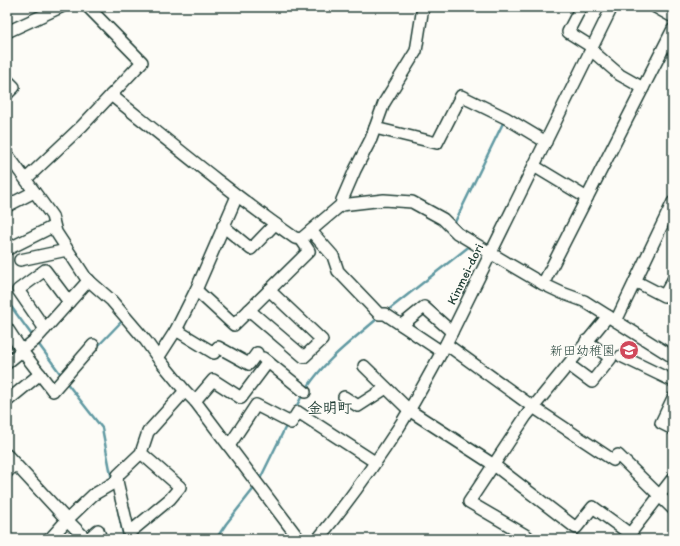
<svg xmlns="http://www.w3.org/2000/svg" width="680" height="546" viewBox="0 0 680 546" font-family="Itim,'Klee One',sans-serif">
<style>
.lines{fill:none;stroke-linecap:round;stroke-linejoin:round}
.stream{stroke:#6099a2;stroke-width:2.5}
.minor-casing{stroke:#1f3d34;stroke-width:14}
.minor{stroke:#fdfcf7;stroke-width:11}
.labels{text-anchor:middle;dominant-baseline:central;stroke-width:3;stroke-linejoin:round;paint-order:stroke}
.street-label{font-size:13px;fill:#1f3d34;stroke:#fdfcf7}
.poi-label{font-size:13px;fill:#1f3d34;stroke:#fdfcf7;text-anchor:end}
.quarter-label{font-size:15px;font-weight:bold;fill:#1f3d34;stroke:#fdfcf7}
</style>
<rect width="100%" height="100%" fill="#fdfcf7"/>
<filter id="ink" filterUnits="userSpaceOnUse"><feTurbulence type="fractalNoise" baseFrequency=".025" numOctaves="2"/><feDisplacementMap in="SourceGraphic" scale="8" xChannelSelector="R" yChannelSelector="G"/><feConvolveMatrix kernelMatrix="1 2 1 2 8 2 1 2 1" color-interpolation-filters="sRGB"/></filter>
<g filter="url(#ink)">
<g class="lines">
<!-- stream -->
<g class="stream">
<path d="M458,227l-3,-5 49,-101"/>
<path d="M7,307l3,-2 24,33"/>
<path d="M387,311l84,-66"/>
<path d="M37,342l25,34"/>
<path d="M97,347l26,-27"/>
<path d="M66,382l36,46 10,52"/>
<path d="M307,388c18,-28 46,-48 71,-70"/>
<path d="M295,409l8,-15"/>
<path d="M259,481l28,-57"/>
<path d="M115,496l9,43"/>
<path d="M216,539l10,-15 29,-37"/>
</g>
<!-- minor casing -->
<g class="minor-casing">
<g id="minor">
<path d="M581,7l-13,25 24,15"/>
<path d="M655,7l18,10"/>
<path d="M7,32l54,-25"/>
<path d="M591,50l29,25 23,13"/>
<path d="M7,80l7,7 -7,7"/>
<path d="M111,95c61,49 120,98 184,143l6,1 40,-34 1,-5 13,-30 16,-31 13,-36 32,-52 7,-44"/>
<path d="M375,128l62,15 24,-47 45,22 40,24"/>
<path d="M7,154l45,62 4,16 30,46 25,22 35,41 12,17 27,33 10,10 104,138"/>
<path d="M534,166l53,32"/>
<path d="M26,179l56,-53 60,-64 -54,-55"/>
<path d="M341,205l43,-5 28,2 31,17 14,14 40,24 46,27 19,9 22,8 89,56"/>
<path d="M7,206l27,-14"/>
<path d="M223,226l28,23 24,-25"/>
<path d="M311,231l22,25 5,15 41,43h6l57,38"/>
<path d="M7,244l3,4 44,-22"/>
<path d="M20,260l47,-10"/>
<path d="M635,281l29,15 9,-16"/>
<path d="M543,284l130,-255"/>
<path d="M196,290l38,35 75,-74 -8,-12"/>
<path d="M249,310l55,47 18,-17 -53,-50"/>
<path d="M616,321l57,-119"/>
<path d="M402,325l22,-18 28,25"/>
<path d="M7,328l15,23 31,40 40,-46"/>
<path d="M45,329l-27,-39 27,-20 24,32"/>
<path d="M176,330l38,23 4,-6 31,17 8,-11"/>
<path d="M446,344l87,63 80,53 5,-5 55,54"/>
<path d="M621,356l52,25"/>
<path d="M158,358l18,-28 20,-40 41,-94"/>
<path d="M263,358l42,34"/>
<path d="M7,363l28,-23 54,-60"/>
<path d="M569,365l23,17 19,-24 -25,-17"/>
<path d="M364,366l45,44 85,55 82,63 17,-21 37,27"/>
<path d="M344,397l14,9 28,-18"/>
<path d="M673,398l-12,25 12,6"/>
<path d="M7,401l33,-27"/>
<path d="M195,401l18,-21 28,18 27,-36"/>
<path d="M229,446l27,-41 35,18 7,-11 77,50"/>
<path d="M141,453l39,34 -10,12 -41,34 -12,-52 1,-6 23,-22 7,-21 37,-41"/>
<path d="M7,455l60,65 19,19"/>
<path d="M7,472l8,-8"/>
<path d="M50,539l17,-19 26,-25 24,-14"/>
<path d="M88,539l10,-9 3,9"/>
<path d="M318,539c29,-36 56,-73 81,-112 17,-27 32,-55 47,-83l166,-337"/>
<path d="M527,539v-3l-58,-34 57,-86 82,-100"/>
<path d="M626,539l47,-61"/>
</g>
</g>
<!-- minor -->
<use href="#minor" class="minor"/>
</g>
</g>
<!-- icons -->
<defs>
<g id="school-disc" transform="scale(1)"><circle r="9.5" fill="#d1495b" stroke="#fdfcf7"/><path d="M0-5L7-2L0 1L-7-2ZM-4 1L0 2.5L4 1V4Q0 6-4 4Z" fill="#fff"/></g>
</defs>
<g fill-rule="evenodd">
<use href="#school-disc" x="629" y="350"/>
</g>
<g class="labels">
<!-- street labels -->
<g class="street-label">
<text transform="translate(465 274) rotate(-64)">Kinmei-dori</text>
</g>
<!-- poi labels -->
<g class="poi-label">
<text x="615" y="350">新田幼稚園</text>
</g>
<!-- quarter labels -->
<g class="quarter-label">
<text x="330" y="408">金明町</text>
</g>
</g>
<!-- margin -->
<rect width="680" height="546" fill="none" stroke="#fdfcf7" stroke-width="24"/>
<rect x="12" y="12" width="656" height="522" fill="none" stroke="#1f3d34" stroke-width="1.5" filter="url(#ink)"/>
</svg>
